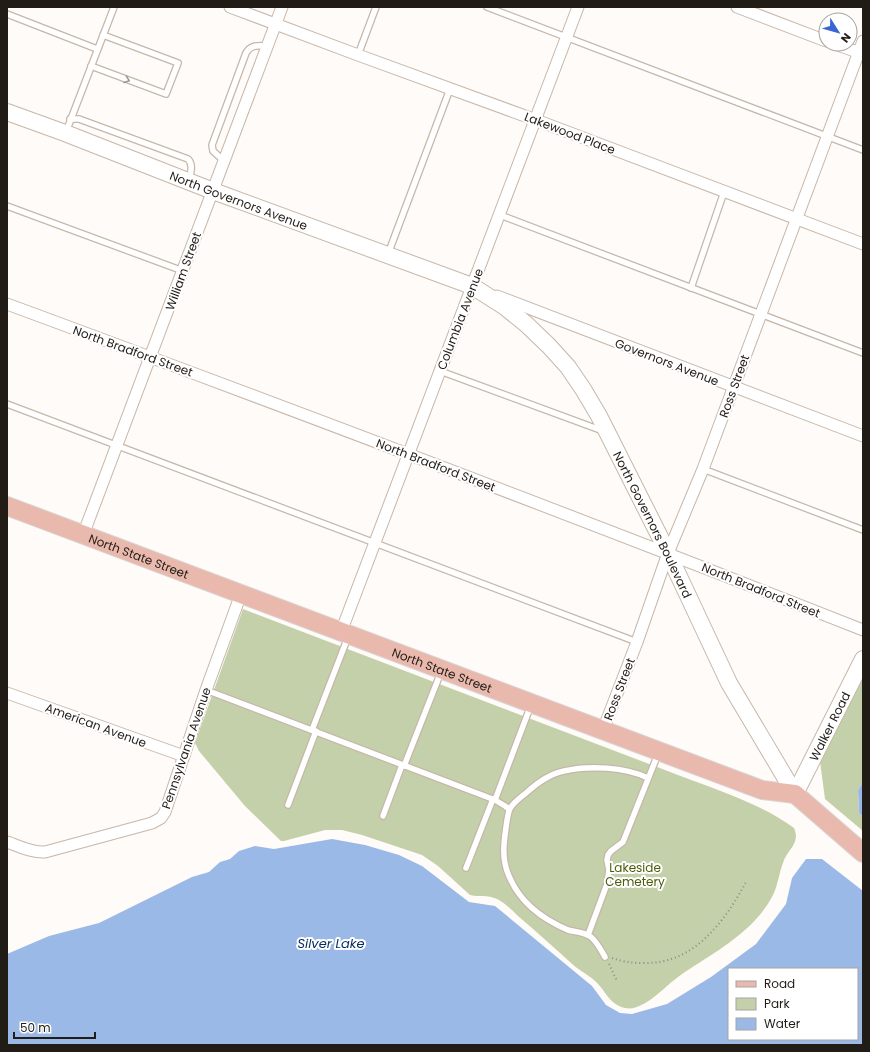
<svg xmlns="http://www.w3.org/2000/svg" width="870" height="1052" viewBox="0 0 870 1052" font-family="Poppins,sans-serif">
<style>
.green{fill:#c4d0aa}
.water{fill:#9bb9e6;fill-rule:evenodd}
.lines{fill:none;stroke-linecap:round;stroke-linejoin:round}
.lane-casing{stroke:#c7b7a9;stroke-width:8}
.street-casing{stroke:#c7b7a9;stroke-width:13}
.secondary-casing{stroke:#c7b7a9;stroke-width:18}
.primary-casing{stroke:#d7d6d5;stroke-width:20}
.path{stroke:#8e8a85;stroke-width:2;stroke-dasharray:1 3;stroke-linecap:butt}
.lane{stroke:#fff;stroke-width:5.5}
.street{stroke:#fff;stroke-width:11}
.secondary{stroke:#fff;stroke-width:16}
.primary{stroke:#eab9ad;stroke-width:18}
.oneway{stroke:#9c9997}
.labels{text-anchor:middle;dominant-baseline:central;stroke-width:4;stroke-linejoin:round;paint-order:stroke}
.street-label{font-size:12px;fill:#221c17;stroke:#fff}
.park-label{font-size:12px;fill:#4c5c09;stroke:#fff}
.water-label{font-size:13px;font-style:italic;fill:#052b5f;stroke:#fff}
</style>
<rect width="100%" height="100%" fill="#fefbf8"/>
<!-- green -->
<g class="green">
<path d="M243,609l435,166c39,15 82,28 116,53 7,16 -7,21 -11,35 -4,10 -5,22 -10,32 -20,39 -61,58 -95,82 -14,10 -35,35 -53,31 -17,-4 -19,-18 -31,-28 -7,-6 -17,-11 -24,-18 -17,-15 -34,-31 -52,-46 -7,-7 -17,-17 -27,-19 -7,-2 -14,0 -21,-2l-32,-29 -16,-11 -60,-20 -20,-5h-17l-41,11h-3l-36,-35 -46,-55 -4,-8z"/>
<path d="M863,676v106l-5,8 1,23 4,4v14l-38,-32 -5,-38z"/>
</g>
<!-- water -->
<g class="water">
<path d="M863,782v35l-4,-4 -1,-23z"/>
<path d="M332,839l33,6 34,10 23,11 47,36 26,4 97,80 14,19 14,8 12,1 35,-10 44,-27 45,-33 30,-40 6,-26 14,-19h16l41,32v154h-856v-91l42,-18 50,-13 93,-46 17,-5 11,-10 10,-3 9,-8 16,-5 19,3zM729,969h128v70h-128z"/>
</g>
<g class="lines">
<!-- lane casing -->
<g class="lane-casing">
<g id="lane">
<path d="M487,7l376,143"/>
<path d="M7,14l90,35"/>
<path d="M358,55l18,-48"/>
<path d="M91,66l75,28 12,-31 -75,-28"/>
<path d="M70,119h9l109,40c6,6 2,15 1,22"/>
<path d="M66,132l48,-125"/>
<path d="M224,161l-11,-10 -1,-6 34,-92c5,-9 12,-7 21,-7"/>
<path d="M7,206l176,65"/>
<path d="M500,215l363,138"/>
<path d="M388,254l62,-165"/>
<path d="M691,288l33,-96"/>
<path d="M440,371l163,60"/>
<path d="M7,404l630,238"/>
<path d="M703,469l160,61"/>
<path d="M206,690l289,110 10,6 4,3"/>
<path d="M312,730l36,-93"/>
<path d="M404,766l37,-94"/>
<path d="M495,800l36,-95"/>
<path d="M288,805l28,-74"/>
<path d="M383,816l19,-51"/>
<path d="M466,868l27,-69"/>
<path d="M588,935l19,-51 2,-14 -2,-10 1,-5 3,-4 12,-9 35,-88"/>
<path d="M605,957c-4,-7 -8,-15 -14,-20 -6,-5 -16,-5 -23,-7 -26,-11 -48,-27 -59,-54 -6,-13 -6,-28 -4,-41 1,-8 2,-17 4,-24 2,-7 11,-13 17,-18 11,-10 23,-19 38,-22 25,-6 61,-4 84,7"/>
</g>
</g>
<!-- street casing -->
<g class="street-casing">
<g id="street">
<path d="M230,7l128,48 178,65 327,124"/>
<path d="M737,7l89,34"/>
<path d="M835,44l28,10"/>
<path d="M497,296l366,140"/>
<path d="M7,304c287,106 572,214 856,326"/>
<path d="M83,535l199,-528"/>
<path d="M341,632l237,-625"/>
<path d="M7,693l177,63"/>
<path d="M603,730l34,-88 31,-89 35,-84 160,-428"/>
<path d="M7,842c12,4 25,11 38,10l107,-29 9,-5 4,-6 41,-122 35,-96"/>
</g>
</g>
<!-- secondary casing -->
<g class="secondary-casing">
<g id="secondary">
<path id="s1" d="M7,112l58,21 148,58 259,95 33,21 21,17 23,22 19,21 15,22 16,27 69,137 61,130 66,111"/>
<path id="s2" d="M795,794l68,-135"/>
</g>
</g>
<!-- primary casing -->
<g class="primary-casing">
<g id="primary">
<path id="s3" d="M7,506l755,284 33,4 68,59"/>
</g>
</g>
<!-- path -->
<g class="path">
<path d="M612,958c11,4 21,5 33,5 49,1 80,-42 101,-81"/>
<path d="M609,964l8,17"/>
</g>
<!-- lane -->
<use href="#lane" class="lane"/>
<!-- street -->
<use href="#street" class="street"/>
<!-- secondary -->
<use href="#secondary" class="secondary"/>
<!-- primary -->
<use href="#primary" class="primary"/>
</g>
<!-- one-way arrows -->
<defs><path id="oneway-chevron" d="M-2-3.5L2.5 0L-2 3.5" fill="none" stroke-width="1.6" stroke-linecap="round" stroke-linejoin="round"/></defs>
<use class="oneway" href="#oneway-chevron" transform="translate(127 80) rotate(20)"/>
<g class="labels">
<!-- street labels -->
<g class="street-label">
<text transform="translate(570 133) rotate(21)">Lakewood Place</text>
<text stroke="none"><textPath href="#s1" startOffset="248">North Governors Avenue</textPath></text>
<text transform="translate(183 271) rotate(-70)">William Street</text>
<text transform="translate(460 319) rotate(-69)">Columbia Avenue</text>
<text transform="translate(133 351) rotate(20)">North Bradford Street</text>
<text transform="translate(667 362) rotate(21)">Governors Avenue</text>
<text transform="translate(734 386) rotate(-70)">Ross Street</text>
<text transform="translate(436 465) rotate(21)">North Bradford Street</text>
<text stroke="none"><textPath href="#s1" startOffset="802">North Governors Boulevard</textPath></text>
<text stroke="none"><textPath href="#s3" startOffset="141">North State Street</textPath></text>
<text transform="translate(761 590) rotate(22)">North Bradford Street</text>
<text stroke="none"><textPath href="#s3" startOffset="465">North State Street</textPath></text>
<text transform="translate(619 689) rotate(-69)">Ross Street</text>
<text transform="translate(96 725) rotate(20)">American Avenue</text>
<text stroke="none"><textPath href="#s2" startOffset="76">Walker Road</textPath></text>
<text transform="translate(186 748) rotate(-71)">Pennsylvania Avenue</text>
</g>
<!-- park labels -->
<g class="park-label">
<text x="635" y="867">Lakeside<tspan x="635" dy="14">Cemetery</tspan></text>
</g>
<!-- water labels -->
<g class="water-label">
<text x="331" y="943">Silver Lake</text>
</g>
</g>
<!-- border -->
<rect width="870" height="1052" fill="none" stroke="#221c17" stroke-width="16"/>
<!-- legend -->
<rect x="728" y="968" width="130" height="72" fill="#ffffff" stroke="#a7a4a2"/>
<rect x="736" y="981" width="20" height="6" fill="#eab9ad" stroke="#a7a4a2"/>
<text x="764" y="988" font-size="12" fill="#221c17">Road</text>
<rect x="736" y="998" width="20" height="12" fill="#c4d0aa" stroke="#a7a4a2"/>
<text x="764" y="1008" font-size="12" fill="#221c17">Park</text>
<rect x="736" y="1018" width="20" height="12" fill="#9bb9e6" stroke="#a7a4a2"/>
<text x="764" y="1028" font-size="12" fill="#221c17">Water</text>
<!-- north arrow -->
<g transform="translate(838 32) rotate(127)"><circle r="19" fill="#ffffff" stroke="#a7a4a2"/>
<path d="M0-3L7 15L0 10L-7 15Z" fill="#3a63d4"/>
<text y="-6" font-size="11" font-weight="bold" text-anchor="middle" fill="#221c17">N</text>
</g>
<!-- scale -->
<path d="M14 1032v6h81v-6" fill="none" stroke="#221c17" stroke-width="2"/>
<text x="20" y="1032" font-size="12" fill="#221c17" stroke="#ffffff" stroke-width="3" paint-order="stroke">50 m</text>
</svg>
